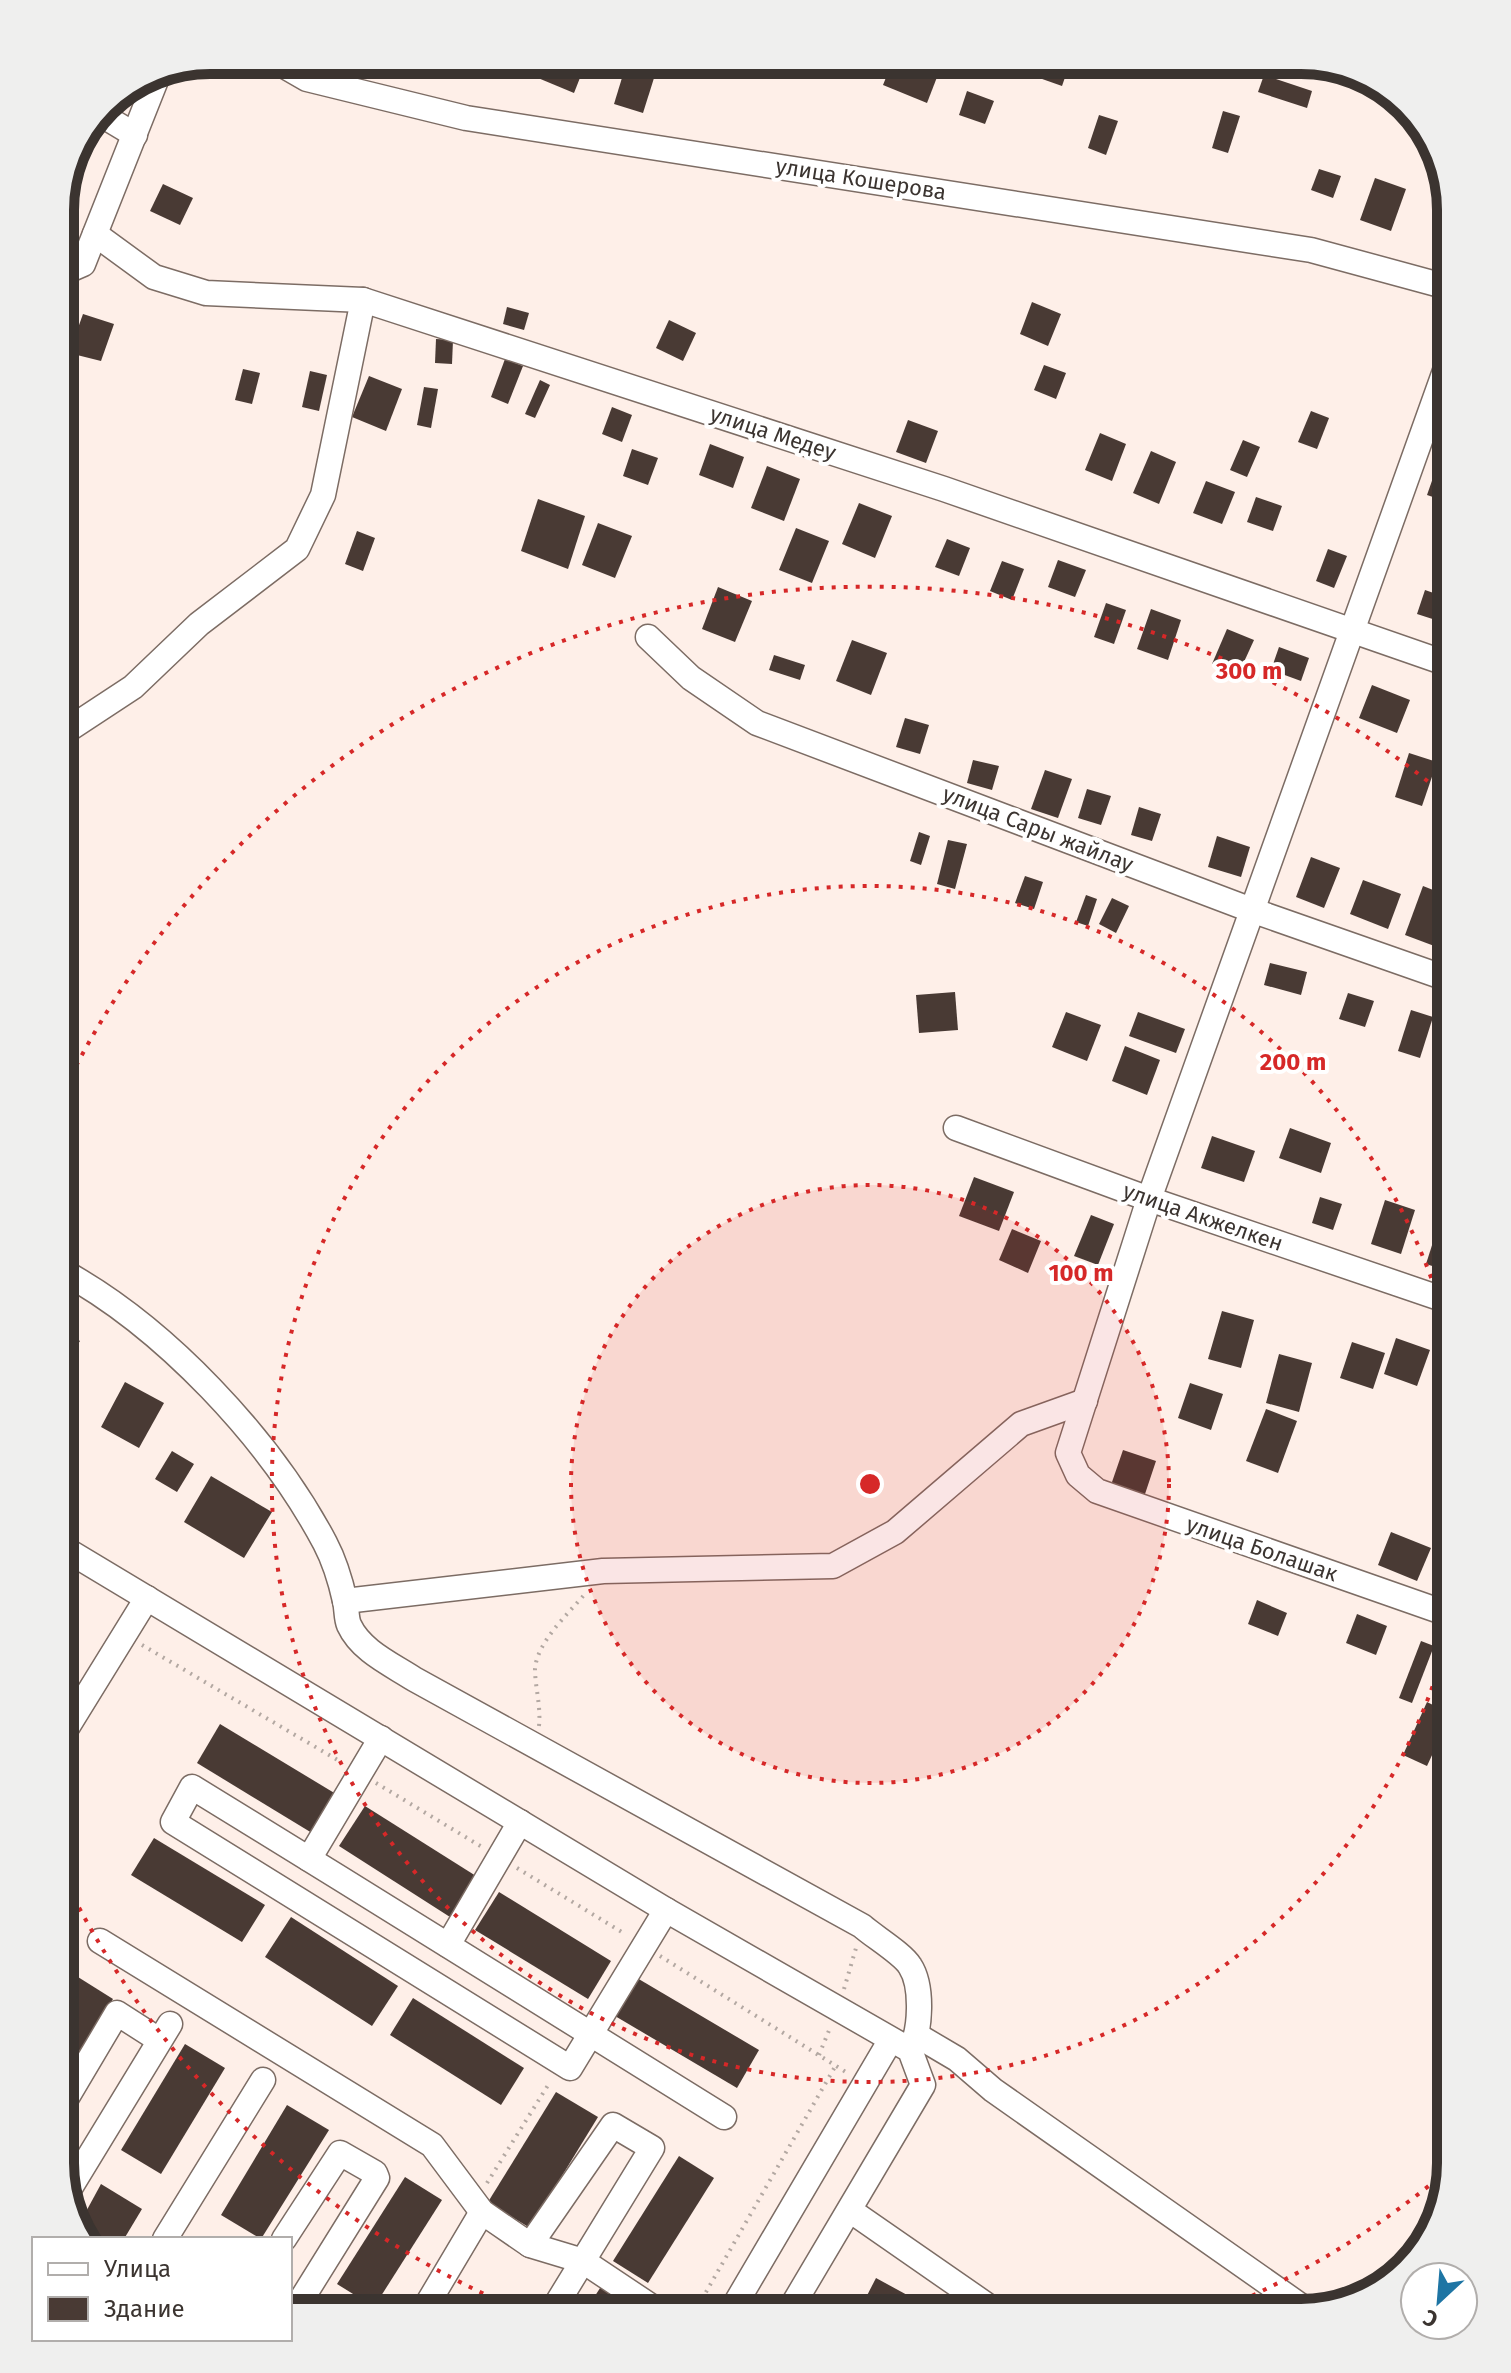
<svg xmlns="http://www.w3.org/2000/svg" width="1511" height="2373" viewBox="0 0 1511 2373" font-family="'Fira Sans',sans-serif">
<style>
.building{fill:#493a34}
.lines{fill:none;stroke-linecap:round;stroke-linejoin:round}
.minor-casing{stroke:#7c6c64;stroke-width:27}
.path{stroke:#b3a8a2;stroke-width:4;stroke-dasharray:2 6;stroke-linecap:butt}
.minor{stroke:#fff;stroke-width:24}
.ring{fill:none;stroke:#d62828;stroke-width:4;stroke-dasharray:4 8}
.labels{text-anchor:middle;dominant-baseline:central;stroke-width:8;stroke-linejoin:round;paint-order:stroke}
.street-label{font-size:22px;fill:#3b3430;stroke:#fff}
.rim{fill:none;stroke:#3b3430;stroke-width:10}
.centre{fill:#d62828;stroke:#fff;stroke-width:4}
.ring-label{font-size:24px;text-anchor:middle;font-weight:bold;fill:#d62828;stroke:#fff;stroke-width:8;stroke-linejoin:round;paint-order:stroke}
</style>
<rect width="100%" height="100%" fill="#feefe8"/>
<!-- building -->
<g class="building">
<path d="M509,60h78l-13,33 -67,-28z"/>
<path d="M893,60h16l30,12 -12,31 -44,-18z"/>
<path d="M1034,60h37l-9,26 -34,-12z"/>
<path d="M625,68l29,10 -11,35 -29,-9z"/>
<path d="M1264,75l48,16 -5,17 -49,-16z"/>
<path d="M967,91l27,10 -9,23 -26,-9z"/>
<path d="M1223,111l17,5 -12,37 -16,-5z"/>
<path d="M1099,115l19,6 -12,34 -18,-7z"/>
<path d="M1319,169l22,7 -8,22 -22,-8z"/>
<path d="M1375,178l31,11 -15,42 -31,-11z"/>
<path d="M163,184l30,14 -13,27 -30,-14z"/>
<path d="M1032,302l29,12 -13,32 -28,-12z"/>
<path d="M507,307l22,6 -5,17 -21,-6z"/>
<path d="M83,314l31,10 -13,37 -32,-8z"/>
<path d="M669,320l27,13 -13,28 -27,-13z"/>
<path d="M436,339l17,1 -1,24 -17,-1z"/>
<path d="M505,359l18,7 -15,38 -17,-7z"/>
<path d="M1044,365l22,8 -10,26 -22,-9z"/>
<path d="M243,369l17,4 -8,31 -17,-4z"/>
<path d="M310,371l17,4 -8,36 -17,-4z"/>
<path d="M369,376l33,13 -16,42 -34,-14z"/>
<path d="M540,380l10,5 -15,33 -10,-4z"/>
<path d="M424,387l14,2 -7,39 -14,-3z"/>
<path d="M612,407l20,8 -10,27 -20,-8z"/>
<path d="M1311,411l18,7 -12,31 -19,-7z"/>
<path d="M908,420l30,11 -12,32 -30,-11z"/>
<path d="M1100,433l26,11 -14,37 -27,-11z"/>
<path d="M1243,440l17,7 -13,30 -17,-7z"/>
<path d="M710,444l34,13 -11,31 -34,-13z"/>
<path d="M632,449l26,9 -10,27 -25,-9z"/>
<path d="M1151,451l25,11 -17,42 -26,-11z"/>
<path d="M767,466l33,13 -16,42 -33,-13z"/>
<path d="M1434,475l17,6v22l-24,-8z"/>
<path d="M1206,481l29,11 -13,32 -29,-11z"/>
<path d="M1256,497l26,9 -9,25 -26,-9z"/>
<path d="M538,499l47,17 -17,53 -47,-18z"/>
<path d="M859,503l33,13 -17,42 -33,-14z"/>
<path d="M598,523l34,13 -17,42 -33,-13z"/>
<path d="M796,528l33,13 -17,42 -33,-13z"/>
<path d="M357,531l18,7 -12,33 -18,-7z"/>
<path d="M947,539l23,9 -11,28 -24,-9z"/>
<path d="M1328,549l19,7 -13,32 -18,-7z"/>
<path d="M1058,560l28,10 -11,27 -27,-10z"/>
<path d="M1002,561l22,8 -12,31 -22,-9z"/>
<path d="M718,587l34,14 -17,41 -33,-13z"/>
<path d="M1425,590l26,9 -6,24 -28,-9z"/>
<path d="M1106,603l20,7 -12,34 -20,-7z"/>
<path d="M1151,609l30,11 -13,40 -31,-11z"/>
<path d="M1227,629l27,11 -16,35 -26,-11z"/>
<path d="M852,640l35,13 -16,42 -35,-14z"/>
<path d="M1279,647l30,11 -8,23 -30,-11z"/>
<path d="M774,655l31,10 -5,15 -31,-10z"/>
<path d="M1372,685l38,15 -13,33 -38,-15z"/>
<path d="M905,718l24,7 -9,29 -24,-7z"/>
<path d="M1409,753l28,9 -15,44 -27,-9z"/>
<path d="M973,760l26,6 -7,24 -25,-7z"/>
<path d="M1045,770l27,9 -14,39 -27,-9z"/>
<path d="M1087,789l24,7 -10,29 -23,-7z"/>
<path d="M1139,807l22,7 -9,27 -21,-6z"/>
<path d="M919,832l11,4 -9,29 -11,-4z"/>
<path d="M1217,836l33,11 -9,30 -33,-10z"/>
<path d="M948,840l19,4 -12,45 -18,-5z"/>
<path d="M1311,857l29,11 -16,40 -28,-11z"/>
<path d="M1025,876l18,6 -9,27 -19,-6z"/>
<path d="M1363,880l38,14 -13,35 -38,-15z"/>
<path d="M1423,886l28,11v13l-14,37 -32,-12z"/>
<path d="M1086,895l11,4 -9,27 -12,-4z"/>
<path d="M1112,898l17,8 -13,27 -17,-9z"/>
<path d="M1270,963l37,9 -6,23 -37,-10z"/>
<path d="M955,992l3,38 -39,3 -3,-38z"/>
<path d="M1348,993l26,8 -9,26 -26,-8z"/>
<path d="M1411,1010l22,7 -13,41 -22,-7z"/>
<path d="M1066,1012l35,13 -14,36 -35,-14z"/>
<path d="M1138,1012l47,17 -9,24 -47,-17z"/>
<path d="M1446,1023l5,2v44l-19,-7z"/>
<path d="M1125,1046l35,14 -13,35 -35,-14z"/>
<path d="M1290,1128l41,15 -10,30 -42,-15z"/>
<path d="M1212,1136l43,15 -11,31 -43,-14z"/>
<path d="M974,1177l40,15 -15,39 -40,-15z"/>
<path d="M1320,1197l22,7 -9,26 -21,-7z"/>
<path d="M1385,1200l30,10 -14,44 -30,-10z"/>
<path d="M1091,1215l23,9 -16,41 -24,-9z"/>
<path d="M1012,1229l29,12 -13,32 -29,-13z"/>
<path d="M1434,1239l17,6v27l-25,-8z"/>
<path d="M1222,1311l32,9 -13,48 -33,-9z"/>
<path d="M60,1328l20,13 -20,29z"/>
<path d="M1396,1338l34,12 -13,36 -33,-12z"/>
<path d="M1352,1342l33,11 -12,36 -33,-11z"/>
<path d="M1279,1354l33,9 -13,49 -33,-9z"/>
<path d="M1450,1365h1v33l-10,-4z"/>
<path d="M125,1382l39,21 -25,45 -38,-21z"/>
<path d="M1190,1383l33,11 -12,36 -33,-12z"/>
<path d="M1266,1409l31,12 -19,52 -32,-12z"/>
<path d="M1123,1450l33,11 -12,36 -33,-12z"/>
<path d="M172,1451l22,13 -17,28 -22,-13z"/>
<path d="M211,1476l61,36 -28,46 -60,-36z"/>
<path d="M1391,1532l40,16 -14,33 -39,-16z"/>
<path d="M1257,1600l30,13 -9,23 -30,-12z"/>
<path d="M1357,1614l30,12 -11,29 -30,-12z"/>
<path d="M1421,1641l13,5 -22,57 -13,-5z"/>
<path d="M1427,1702l24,12 -24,52 -24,-11z"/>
<path d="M220,1724l116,70 -24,39 -115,-70z"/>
<path d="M365,1806l111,70 -26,41 -111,-71z"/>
<path d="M154,1838l111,67 -23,37 -111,-67z"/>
<path d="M499,1892l112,69 -23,38 -113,-69z"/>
<path d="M291,1917l107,69 -26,40 -107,-69z"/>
<path d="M70,1972l43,27 -53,86v-96z"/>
<path d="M637,1978l122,72 -22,38 -122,-72z"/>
<path d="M413,1998l111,70 -23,37 -111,-70z"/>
<path d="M185,2044l40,24 -64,106 -40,-24z"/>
<path d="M556,2092l42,25 -68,111 -42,-26z"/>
<path d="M287,2105l42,25 -68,109 -40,-24z"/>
<path d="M679,2156l35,22 -66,105 -35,-22z"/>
<path d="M405,2177l37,23 -68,107 -37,-23z"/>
<path d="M101,2184l41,25 -18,30h-40l-8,-9z"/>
<path d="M876,2278l33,18 -8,17h-43z"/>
<path d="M602,2285l35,22 -4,6h-49z"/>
</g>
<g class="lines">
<!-- minor casing -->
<g class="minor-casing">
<g id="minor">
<path d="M274,60l33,19 159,39 845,132 140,38"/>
<path d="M724,60l13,5"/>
<path d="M100,114l35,21"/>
<path d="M95,234l59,43 52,16 157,7 581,189 507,176"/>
<path d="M60,274l23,-10 77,-194"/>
<path d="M648,637l43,41 66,45 497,188 197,69"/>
<path d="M60,735l73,-48 66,-63 98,-75 26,-54 40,-195"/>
<path d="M956,1128l193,71 302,103"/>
<path d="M60,1270c104,56 210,169 265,273 9,17 16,40 20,58 2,8 1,17 4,24 12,26 42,39 65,54l448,247c11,10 41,28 48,40 13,20 11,65 0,84"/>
<path d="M60,1546l606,364 244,140 13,35 -135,228"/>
<path d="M345,1601l258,-30 230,-5 62,-34 126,-108 64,-23"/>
<path d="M1451,1615l-354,-124 -19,-16 -10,-22 81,-254 302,-845"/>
<path d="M60,1739l87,-141"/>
<path d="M309,1859l72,-121"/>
<path d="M666,1910l-96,158 -397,-246 19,-35c178,109 355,220 532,330"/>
<path d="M100,1941l332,204 50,67 48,33 53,16 78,52"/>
<path d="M448,1945l72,-123"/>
<path d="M918,2036l39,23 36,31 315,221"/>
<path d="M60,2109l57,-96 42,27"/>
<path d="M67,2193l103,-169"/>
<path d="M851,2211l147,102"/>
<path d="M165,2239l98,-159"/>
<path d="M284,2239l56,-86 35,20 2,5 -84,135"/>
<path d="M530,2245l83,-120 39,23 -101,165"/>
<path d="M422,2313l60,-101"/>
<path d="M730,2313l160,-272"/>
</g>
</g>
<!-- path -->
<g class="path">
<path d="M142,1645l199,117"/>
<path d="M539,1726c2,-21 -4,-39 -4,-57 2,-27 33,-55 49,-74"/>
<path d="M376,1783l106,64"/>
<path d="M517,1868l108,66"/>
<path d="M660,1956l189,118"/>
<path d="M844,1989l12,-41"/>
<path d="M819,2055l11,-27"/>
<path d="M487,2183l63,-101"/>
<path d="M694,2313l142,-248"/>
</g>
<!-- minor -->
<use href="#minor" class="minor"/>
</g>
<!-- distance rings -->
<circle cx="870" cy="1484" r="299" fill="#d62828" fill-opacity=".12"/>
<g class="ring">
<circle cx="870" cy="1484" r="299"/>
<path d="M1450 1629A598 598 0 1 1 1450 1339"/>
<path d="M1447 2171A897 897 0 0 1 1213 2313M527 2313A897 897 0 0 1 60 1870M60 1098A897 897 0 0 1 1447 797"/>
</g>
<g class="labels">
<!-- street labels -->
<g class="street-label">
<text transform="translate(861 179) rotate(9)">улица Кошерова</text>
<text transform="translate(773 433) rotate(18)">улица Медеу</text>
<text transform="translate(1038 829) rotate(21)">улица Сары жайлау</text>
<text transform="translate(1203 1217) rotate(19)">улица Акжелкен</text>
<text transform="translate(1262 1549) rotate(19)">улица Болашак</text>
</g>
</g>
<!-- crop -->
<path d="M0 0H1511V2373H0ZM210 74H1301A136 136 0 0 1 1437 210V2163A136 136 0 0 1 1301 2299H210A136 136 0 0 1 74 2163V210A136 136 0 0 1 210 74Z" fill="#efefee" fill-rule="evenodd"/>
<path class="rim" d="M210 74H1301A136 136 0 0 1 1437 210V2163A136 136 0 0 1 1301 2299H210A136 136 0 0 1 74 2163V210A136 136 0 0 1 210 74Z"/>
<circle cx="870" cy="1484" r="12" class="centre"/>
<g class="ring-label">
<text x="1249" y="679">300 m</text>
<text x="1293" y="1070">200 m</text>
<text x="1081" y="1281">100 m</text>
</g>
<!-- legend -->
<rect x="32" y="2237" width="260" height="104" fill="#ffffff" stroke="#b1aeac" stroke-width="2"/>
<rect x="48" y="2263" width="40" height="12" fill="#ffffff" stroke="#b1aeac" stroke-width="2"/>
<text x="104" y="2277" font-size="24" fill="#3b3430">Улица</text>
<rect x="48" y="2297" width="40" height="24" fill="#493a34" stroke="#b1aeac" stroke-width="2"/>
<text x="104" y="2317" font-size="24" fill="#3b3430">Здание</text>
<!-- north arrow -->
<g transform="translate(1439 2301) rotate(206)"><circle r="38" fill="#ffffff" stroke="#b1aeac" stroke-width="2"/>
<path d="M0-6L14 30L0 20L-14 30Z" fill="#1e75a4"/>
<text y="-12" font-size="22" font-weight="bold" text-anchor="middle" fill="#3b3430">С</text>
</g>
</svg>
